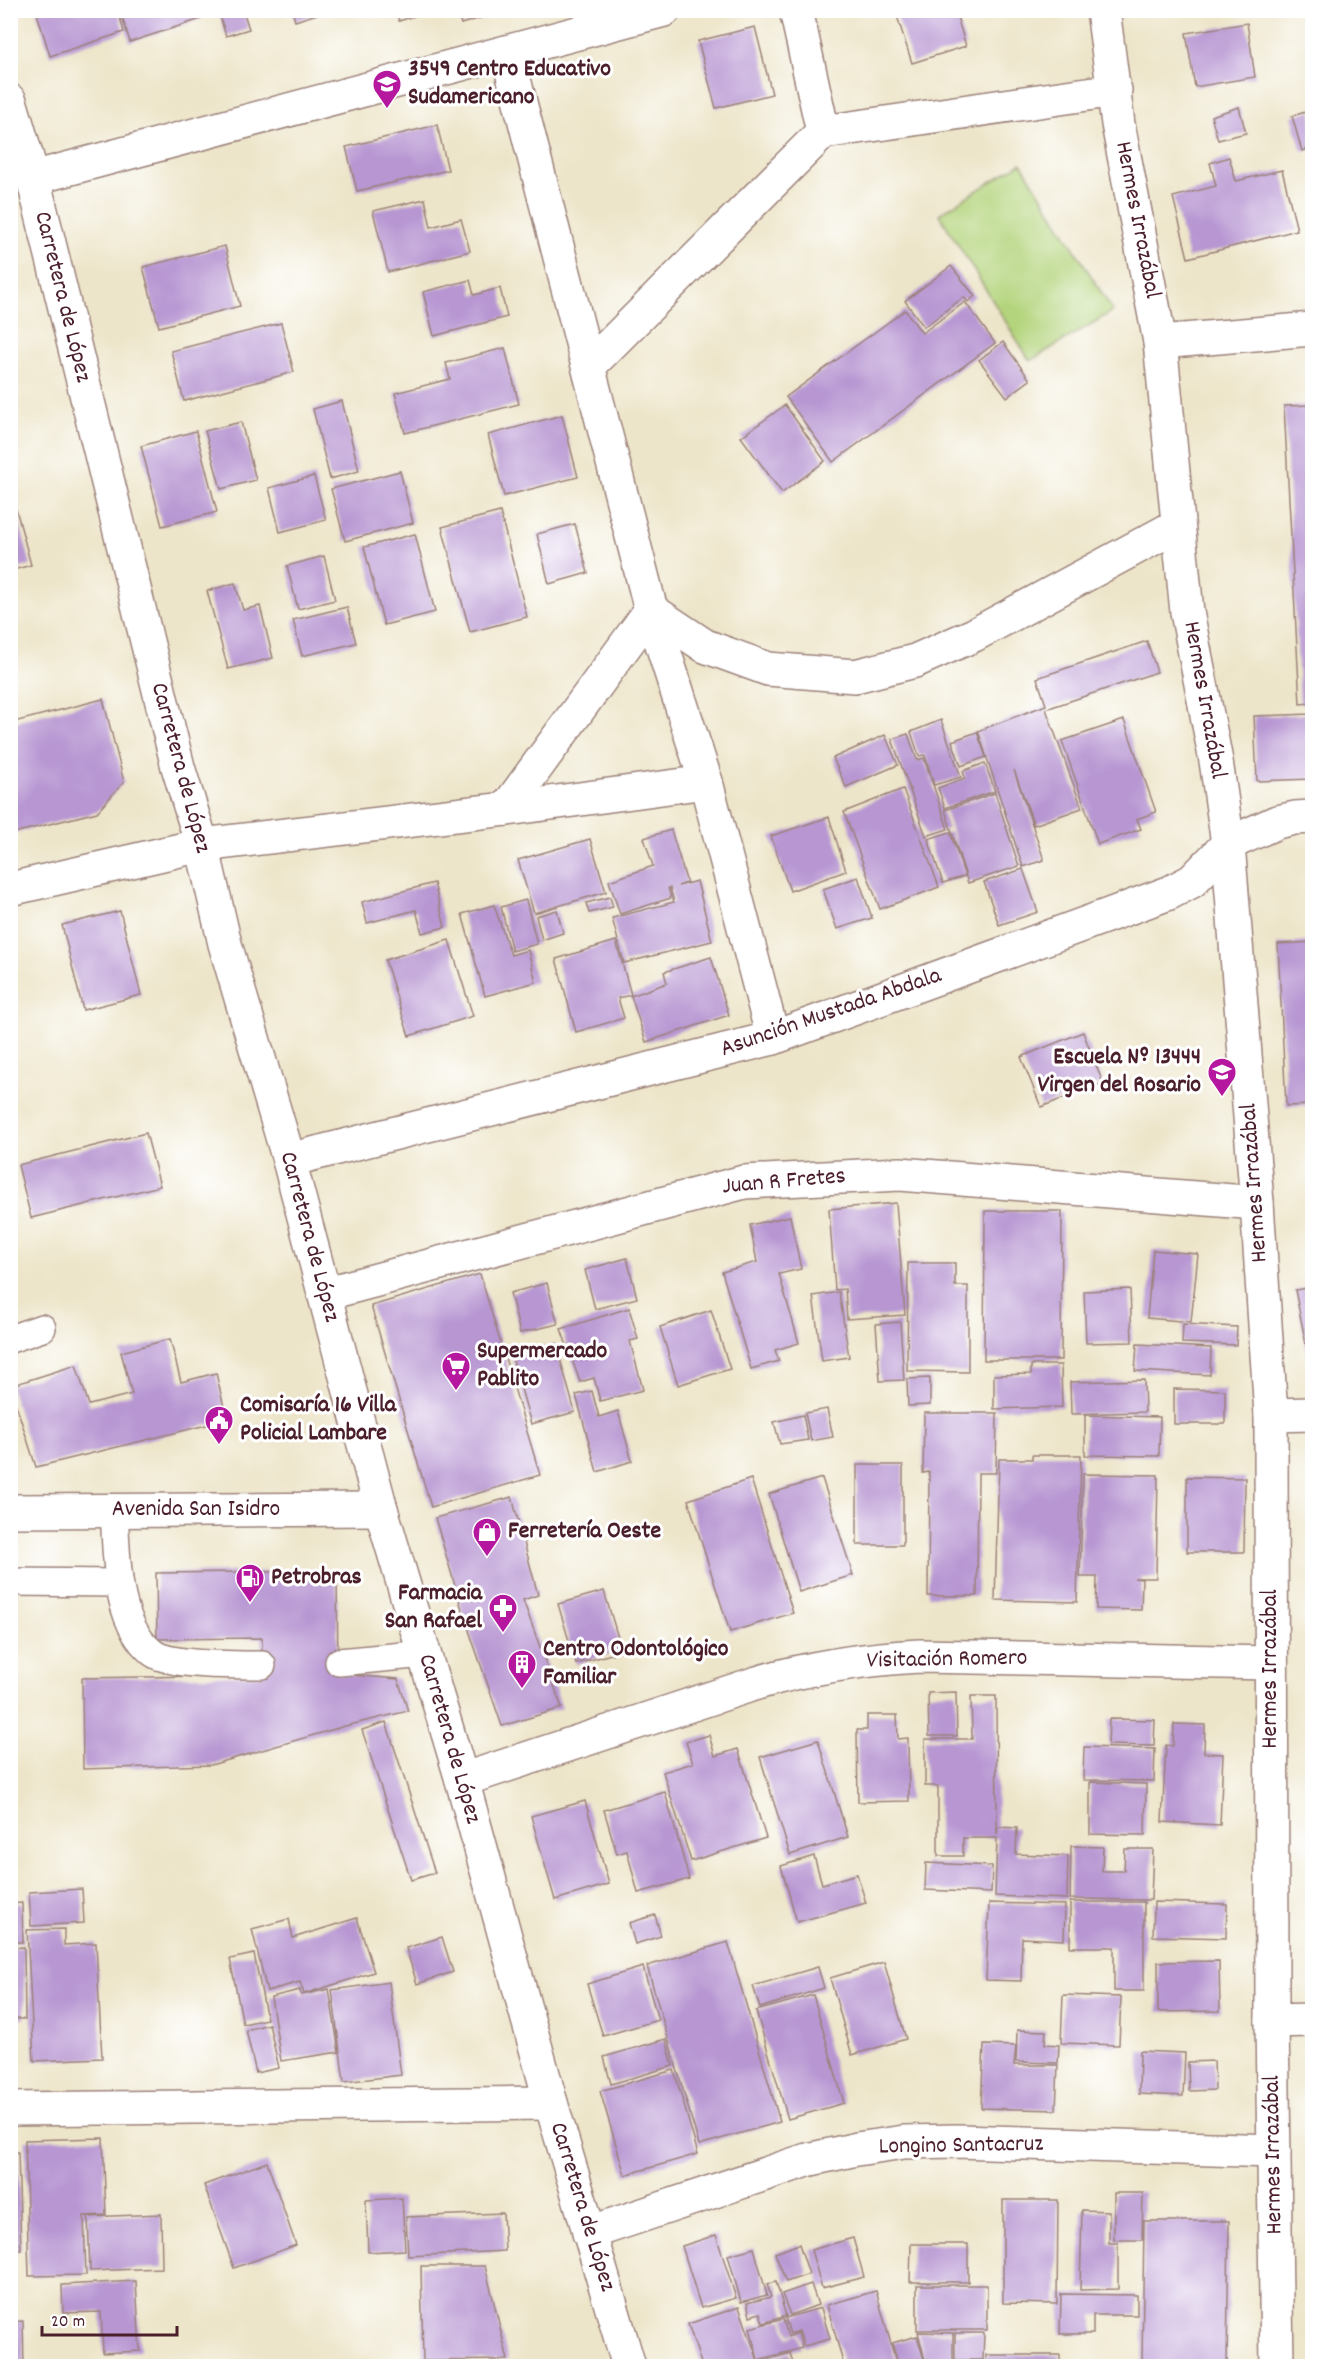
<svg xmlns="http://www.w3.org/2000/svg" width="1323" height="2377" viewBox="0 0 1323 2377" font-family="Dekko,sans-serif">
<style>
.green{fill:#b3d47c;stroke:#7e7a54;stroke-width:1.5}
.building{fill:#b796d2}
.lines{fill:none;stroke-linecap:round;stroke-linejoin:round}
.service-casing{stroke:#9c827a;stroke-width:30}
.minor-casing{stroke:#9c827a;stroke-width:36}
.tertiary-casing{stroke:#9c827a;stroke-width:36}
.secondary-casing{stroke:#9c827a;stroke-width:36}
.service{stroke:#fff;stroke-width:27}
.minor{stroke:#fff;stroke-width:33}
.tertiary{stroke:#fff;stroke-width:33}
.secondary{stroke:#fff;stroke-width:33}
.labels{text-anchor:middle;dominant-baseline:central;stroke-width:6;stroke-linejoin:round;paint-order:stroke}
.poi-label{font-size:24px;font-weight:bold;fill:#4a1f2b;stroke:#fff;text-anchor:start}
.street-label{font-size:24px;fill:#4a1f2b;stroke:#fff}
</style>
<rect width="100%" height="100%" fill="#fff"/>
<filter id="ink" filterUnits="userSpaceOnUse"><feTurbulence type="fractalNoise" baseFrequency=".0167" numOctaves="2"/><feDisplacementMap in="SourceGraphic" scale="12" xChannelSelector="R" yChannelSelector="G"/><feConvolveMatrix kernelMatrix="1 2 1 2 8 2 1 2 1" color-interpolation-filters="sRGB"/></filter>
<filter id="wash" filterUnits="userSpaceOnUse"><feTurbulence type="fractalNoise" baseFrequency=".008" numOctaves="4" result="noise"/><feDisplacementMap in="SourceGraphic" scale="24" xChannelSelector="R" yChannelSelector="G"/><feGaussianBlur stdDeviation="1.35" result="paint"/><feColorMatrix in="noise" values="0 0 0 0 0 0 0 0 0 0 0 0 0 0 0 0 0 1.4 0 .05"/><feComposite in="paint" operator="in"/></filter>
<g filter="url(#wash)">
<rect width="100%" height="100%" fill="#ede5c9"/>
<!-- green -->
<path class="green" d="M1021,163l92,148 -83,50 -91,-147z"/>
<g id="blocks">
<!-- building -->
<g class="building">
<path d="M36,10h82l6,22 -74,24z"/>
<path d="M120,10h78l3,9 -71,23z"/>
<path d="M218,10h25l6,19 -23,7z"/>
<path d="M292,10h35v1l-32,10z"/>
<path d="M396,10h34v1l-31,10z"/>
<path d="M457,10h47v1l-43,13z"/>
<path d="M904,10h51l11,36 -54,17 -16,-50z"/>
<path d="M1247,23l8,54 -60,10 -9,-54z"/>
<path d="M755,27l17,67 -56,14 -18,-67z"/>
<path d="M1239,107l7,26 -28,7 -7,-24z"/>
<path d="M1312,110v38l-10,3 -10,-35z"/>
<path d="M437,125l11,45 -91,21 -11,-44z"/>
<path d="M1229,157l7,24 46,-11 15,60 -109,28 -15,-61 43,-11 -6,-23z"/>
<path d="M425,199l6,28 30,-8 9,32 -82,21 -15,-61z"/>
<path d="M225,246l15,60 -81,21 -16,-60z"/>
<path d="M951,266l24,30 -7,6 -4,-5 -40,30 -19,-26z"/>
<path d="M470,280l4,15 26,-7 7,29 -73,19 -11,-44z"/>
<path d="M965,302l30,41 -162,119 -47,-65 119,-87 17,23z"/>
<path d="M281,323l13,49 -110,29 -13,-50z"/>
<path d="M1003,342l27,38 -23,17 -28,-37z"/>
<path d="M505,348l14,56 -114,29 -10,-40 55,-14 -4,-16z"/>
<path d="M342,401l17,70 -29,8 -17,-70z"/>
<path d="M785,405l40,56 -43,32 -41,-56z"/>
<path d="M1312,405v298l-12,1 -16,-298z"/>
<path d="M562,415l16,62 -74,19 -16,-61z"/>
<path d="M241,422l15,58 -35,9 -16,-58z"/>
<path d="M196,431l21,81 -55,14 -21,-80z"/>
<path d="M400,471l13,52 -68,18 -14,-52z"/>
<path d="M314,476l12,44 -46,12 -11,-44z"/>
<path d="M16,509l15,56 -21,6v-61z"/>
<path d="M500,512l27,105 -57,15 -28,-105z"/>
<path d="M575,524l13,49 -39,11 -12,-50z"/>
<path d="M415,534l20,78 -51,13 -20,-78z"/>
<path d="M324,556l11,44 -37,9 -11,-43z"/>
<path d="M235,583l8,27 17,-4 13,52 -45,11 -21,-78z"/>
<path d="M347,607l9,36 -54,13 -9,-36z"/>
<path d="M1147,641l10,31 -111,37 36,99 -48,17 -20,-55 30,90 -21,7 -45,-136 68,-26 -9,-27z"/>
<path d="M103,699l21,83 -27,30 -87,22v-111z"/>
<path d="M1312,714v65l-55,2 -3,-65z"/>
<path d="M941,720l20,57 -27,8 -9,-30 -6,1 -8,-24z"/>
<path d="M1124,720l32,92 -19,7 4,10 -43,15 -36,-103z"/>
<path d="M977,732l9,25 -25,9 -9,-25z"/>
<path d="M908,734l9,26 7,-2 24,71 -22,7 -34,-97z"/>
<path d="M885,735l13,30 -52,22 -13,-29z"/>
<path d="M985,763l10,28 -50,17 -7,-20 27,-10 -2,-7z"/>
<path d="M903,789l36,98 -59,22 -36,-97z"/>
<path d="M995,793l24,73 -51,17 -23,-73z"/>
<path d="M829,817l17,54 -56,20 -19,-55z"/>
<path d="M671,830l16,53 -9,3 19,-5 15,60 -88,22 -12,-45 62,-16 -4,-14h-2l3,10 -51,16 -11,-33 44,-15 -9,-28z"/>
<path d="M950,832l15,44 -22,7 -15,-44z"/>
<path d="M590,839l16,53 -72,21 -16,-53z"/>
<path d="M1023,869l15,43 -39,13 -15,-43z"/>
<path d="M858,877l14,41 -35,11 -14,-40z"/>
<path d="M434,883l11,44 -23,6 -6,-23 -49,13 -5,-21z"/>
<path d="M610,897l3,10 -24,6 -3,-10z"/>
<path d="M526,900l11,44 -25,7 -11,-44z"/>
<path d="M494,905l17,50 17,-5 8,32 -51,14 -23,-82z"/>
<path d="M557,910l6,23 -21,7 -6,-24z"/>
<path d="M120,911l21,84 -58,15 -21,-85z"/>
<path d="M449,940l24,76 -64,20 -24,-76z"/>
<path d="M616,941l15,54 -13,3 6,20 -48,14 -20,-73z"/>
<path d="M1312,942v163l-26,1 -8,-162z"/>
<path d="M711,957l18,58 -83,27 -15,-46 36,-13 -3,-11z"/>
<path d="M1083,1032l20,51 -62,24 -20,-50z"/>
<path d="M146,1133l14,53 -129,32 -13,-53z"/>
<path d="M896,1203l9,112 -58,4 -2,-30 -10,1 -6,-81z"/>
<path d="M985,1211h77l-1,149h-77z"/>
<path d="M790,1216l11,53 -22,5 20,69 -24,7 4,11 -28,8 -29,-97 35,-10 -7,-37z"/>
<path d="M1153,1250l45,4 -7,68 -44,-4z"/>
<path d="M627,1258l10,40 -42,11 -10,-39z"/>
<path d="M908,1263h47v23h13v86l-61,-1z"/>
<path d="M480,1274l60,201 -109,32 -60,-201z"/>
<path d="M547,1283l11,41 -38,9 -10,-40z"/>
<path d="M1312,1287v82h-1l-16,-79z"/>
<path d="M1130,1289l2,53 -46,1 -2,-52z"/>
<path d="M839,1292l10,65 -27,4 -9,-65z"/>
<path d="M629,1308l9,31 -8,2 13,49 -43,11 -6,-23 -14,4 -19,-53z"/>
<path d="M711,1310l19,59 -52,16 -18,-58z"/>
<path d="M900,1322l4,58 -24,1 -4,-57z"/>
<path d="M1183,1324l54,3 -1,18 -54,-2z"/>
<path d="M170,1339l11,43 35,-9 11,47 -191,47 -26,-81 66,-21 13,40 43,-11 -11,-42z"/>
<path d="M556,1344l19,68 -44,12 -19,-67z"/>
<path d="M1137,1344l74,4 -1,27 -75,-4z"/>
<path d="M1031,1365h30l1,42 -68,2v-34l37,-1z"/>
<path d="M930,1378v27l-22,1 -1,-27z"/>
<path d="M1144,1380l1,32 -74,2 -1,-32z"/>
<path d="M1174,1389l51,1v34h-51z"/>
<path d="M592,1391l7,26 19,-6 14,50 -35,11 -21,-77z"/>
<path d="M827,1409l6,28 -22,4 -6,-28z"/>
<path d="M924,1413h73l-1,60h-18l-1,123h-49l1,-124 -6,1z"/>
<path d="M803,1415l5,25 -28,4 -6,-22z"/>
<path d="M1085,1415l75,2 -1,39 -74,-1z"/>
<path d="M1032,1455h49l-4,147 -82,-2 4,-141h33z"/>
<rect x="857" y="1465" width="46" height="80"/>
<path d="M1083,1474l75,1 -2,103h-22l8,1 -1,31 -45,-1 1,-32h-17z"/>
<path d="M1187,1477l58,1 -1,74h-57z"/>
<path d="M822,1478l31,97 -54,17 -30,-98z"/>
<path d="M751,1479l42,134 -63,19 -42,-132z"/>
<path d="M512,1497l26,98 -15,5 39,108 -60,18 -38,-110 -29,-98z"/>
<path d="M337,1571l1,103 60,5 10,32 -63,15 -134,39 -128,4 -1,-91 180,-3v-37l-105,1 -1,-66z"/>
<path d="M604,1591l18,60 -46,13 -18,-60z"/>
<path d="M956,1692l1,44h-28l-1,-43z"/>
<path d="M971,1696h25l1,138 1,-7 19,1 -1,26 52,2 -1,43 -72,-3 2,-58h-34v18h-25v-70h-13v-47h47z"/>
<path d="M867,1715h30l1,24 10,-1 1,63 -51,1 -1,-72h10z"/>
<path d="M1109,1719l46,1 -1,26 -46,-1z"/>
<path d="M386,1722l49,151 -24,7 -49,-150z"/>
<path d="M1174,1724l31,1 -1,28 19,1 -3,71 -58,-3 4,-77 7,1z"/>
<path d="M709,1735l6,21 23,-7 28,89 -75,23 -28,-89 30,-9 -7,-21z"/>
<path d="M818,1740l30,97 -58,18 -30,-98z"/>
<path d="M1084,1747l71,2 -1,32 -71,-1z"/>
<path d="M1090,1782l56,2 -1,51 -55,-1z"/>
<path d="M665,1792l24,87 -51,14 -11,-42 -10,3 -13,-44z"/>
<path d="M585,1801l24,83 -54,16 -24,-84z"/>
<path d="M1071,1846l32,1 -1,24h22l1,-22h28l-2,51 -81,-1z"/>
<path d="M814,1856l8,28 35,-10 9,29 -69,19 -16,-56z"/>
<path d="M926,1863l66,3 -1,27 -66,-3z"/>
<path d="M82,1889l2,34 -53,3 -2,-34z"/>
<path d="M1070,1902h74v89h-30v-44h-44z"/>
<path d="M1154,1902l73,2 -1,34 -73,-2z"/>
<path d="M22,1903l1,39h-13v-38z"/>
<path d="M989,1903l76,2 -1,35 -42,-2 -1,43 -35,-1z"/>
<path d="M655,1915l6,21 -26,8 -6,-21z"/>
<path d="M357,1918l17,54 -70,22 -4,-12 -33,9 -15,-62 37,-10 4,19z"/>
<path d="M64,1929v16l32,-2 6,115 -68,3 -7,-131z"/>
<path d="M442,1937l11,35 -36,12 -11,-36z"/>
<path d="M728,1942l52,180 -81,23 -52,-179z"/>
<path d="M24,1947l1,72h-15v-71z"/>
<path d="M254,1954l13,65 -24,5 -13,-65z"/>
<path d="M1219,1961l1,50 -62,1v-50z"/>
<path d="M884,1962l22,77 -54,16 -22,-77z"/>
<path d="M643,1967l15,53 -55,16 -16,-52z"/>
<path d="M818,1967l6,21 -64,20 -7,-22z"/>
<path d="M389,1982l12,93 -57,7 -12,-92z"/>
<path d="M329,1989l10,63 -58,9 -10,-64 29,-7 1,5z"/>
<path d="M813,1995l31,108 -56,16 -32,-108z"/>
<path d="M1063,1995l58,2 -2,48 -58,-2z"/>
<path d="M269,2024l10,44 -23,5 -10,-43z"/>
<path d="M1017,2030l29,1 -1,13 14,1 -1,18 -42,-1z"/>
<path d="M666,2039l7,27 -62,18 -7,-27z"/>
<path d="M984,2045l32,1 -2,19h44l-2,45 -75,-2z"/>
<path d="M1140,2051l45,2 -2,43 -44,-2z"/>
<path d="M1214,2061l1,29 -26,1 -1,-29z"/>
<path d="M674,2070l24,84 -73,21 -25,-84z"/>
<path d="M103,2138l3,77 -22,1 2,59 -57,1 -4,-136z"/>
<path d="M10,2152h8l3,98 -11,1z"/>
<path d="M267,2162l29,83 -62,23 -30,-83z"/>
<path d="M1114,2193h29l-1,47h-28z"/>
<path d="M402,2198l3,52 -37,2 -2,-52z"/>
<path d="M1003,2200h55l-1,104 -54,-1z"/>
<path d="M1082,2210l27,1v32h9v46l-38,1z"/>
<path d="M503,2213l2,38 -97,5 -2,-39z"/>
<path d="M161,2214l1,54 -72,3 -2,-54z"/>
<path d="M1144,2221h85l-2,145 -85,-1z"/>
<path d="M716,2235l20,63 -35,10 -19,-62z"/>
<path d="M853,2238l11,39 -42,11 -11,-38z"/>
<path d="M799,2244l10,30 -23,8 -11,-29z"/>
<path d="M911,2244h57v38h-58z"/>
<path d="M754,2248l13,47 -26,7 -13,-47z"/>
<path d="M421,2266h64l23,94 -85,1z"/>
<path d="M136,2281l4,70 -37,2 -2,-41 -38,1 -1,-28z"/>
<path d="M776,2282l10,34 -23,7 -3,-10 -10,3 -3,-13 24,-6 -4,-13z"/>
<path d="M811,2284l7,21 -28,10 -8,-21z"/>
<rect x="917" y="2285" width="70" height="45"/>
<path d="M876,2291l20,71 -15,4h-37l-17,-61z"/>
<path d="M1061,2294l76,1v20h-44v19h-33z"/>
<path d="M739,2307l21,59h-58l-14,-42z"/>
<path d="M821,2308l9,31 -26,7 -5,-15 -9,3 -5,-16z"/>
<path d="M783,2319l5,18 10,-4 4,15 -44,12 -8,-32z"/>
<path d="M23,2321l1,45h-14v-44z"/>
<path d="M918,2332l35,1v29l-28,-1z"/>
<path d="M955,2333h29l-1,27h-28z"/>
<path d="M917,2336l9,30h-27l-7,-23z"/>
<path d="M790,2353l4,13h-34l-1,-4z"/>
<rect x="986" y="2355" width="74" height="11"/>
<path d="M954,2362l29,1v3h-29z"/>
</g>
</g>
</g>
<g filter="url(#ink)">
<use href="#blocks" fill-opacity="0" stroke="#9c827a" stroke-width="1.5"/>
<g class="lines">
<!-- service casing -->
<g class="service-casing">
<g id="service">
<path d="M10,1339l32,-11"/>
<path d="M114,1510c3,44 0,113 39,143 18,13 85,12 109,12"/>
<path d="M10,1582l109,1"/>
<path d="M339,1662l86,-8"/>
</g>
</g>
<!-- minor casing -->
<g class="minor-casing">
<g id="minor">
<path d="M796,10l27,122"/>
<path d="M507,52l144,558 55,172 67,256"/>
<path d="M33,178l631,-168"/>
<path d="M1160,342l152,-13"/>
<path d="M589,366l234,-234 292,-42"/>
<path d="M506,809l145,-199 54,36 63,23 87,7 60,-15 59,-26 204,-110"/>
<path d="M10,889l192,-44 304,-36 200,-27"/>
<path d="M324,1294l420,-112 156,-8 357,29"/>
<path d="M1271,1415l41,-1"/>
<path d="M462,1780l295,-97c53,-16 107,-24 162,-27l352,7"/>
<path d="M1272,2021l40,-1"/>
<path d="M10,2109l541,-6"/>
<path d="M589,2233l218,-73 50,-11 47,-7 54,-1 316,10"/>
</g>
</g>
<!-- tertiary casing -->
<g class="tertiary-casing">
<g id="tertiary">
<path d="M1103,10l15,114 42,218 27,270 29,149 12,83 29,359 14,212 1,606 5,345"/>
<path d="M289,1160l484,-122 396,-145 23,-12 36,-37 49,-22 18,-4 17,-1"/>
</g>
</g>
<!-- secondary casing -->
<g class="secondary-casing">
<g id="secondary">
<path d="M10,101l23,77 145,589 24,78 23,99 64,216 92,349 81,271 89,323 78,263"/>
<path d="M10,1511l371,-2"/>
</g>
</g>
<!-- service -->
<use href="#service" class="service"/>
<!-- minor -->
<use href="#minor" class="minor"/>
<!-- tertiary -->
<use href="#tertiary" class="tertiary"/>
<!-- secondary -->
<use href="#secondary" class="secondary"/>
</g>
</g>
<!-- icons -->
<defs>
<g id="school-pin" transform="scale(1.5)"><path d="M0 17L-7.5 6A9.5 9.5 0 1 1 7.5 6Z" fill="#b5179e" stroke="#fff"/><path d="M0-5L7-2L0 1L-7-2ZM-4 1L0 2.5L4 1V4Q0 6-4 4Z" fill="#fff"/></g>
<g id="supermarket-pin" transform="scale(1.5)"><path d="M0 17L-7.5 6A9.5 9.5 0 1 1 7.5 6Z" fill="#b5179e" stroke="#fff"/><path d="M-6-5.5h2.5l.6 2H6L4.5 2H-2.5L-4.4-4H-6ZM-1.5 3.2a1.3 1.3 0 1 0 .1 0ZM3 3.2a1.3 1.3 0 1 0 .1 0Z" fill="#fff"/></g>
<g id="civic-pin" transform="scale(1.5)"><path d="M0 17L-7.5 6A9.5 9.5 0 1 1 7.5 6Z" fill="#b5179e" stroke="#fff"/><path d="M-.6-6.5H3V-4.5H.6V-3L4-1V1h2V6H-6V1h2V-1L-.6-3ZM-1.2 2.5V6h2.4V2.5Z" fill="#fff"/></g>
<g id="shop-pin" transform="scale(1.5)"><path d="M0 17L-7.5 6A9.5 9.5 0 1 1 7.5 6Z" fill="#b5179e" stroke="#fff"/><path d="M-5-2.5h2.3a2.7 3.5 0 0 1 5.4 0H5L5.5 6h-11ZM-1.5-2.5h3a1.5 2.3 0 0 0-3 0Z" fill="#fff"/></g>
<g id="fuel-pin" transform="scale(1.5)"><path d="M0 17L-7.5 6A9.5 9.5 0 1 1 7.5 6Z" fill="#b5179e" stroke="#fff"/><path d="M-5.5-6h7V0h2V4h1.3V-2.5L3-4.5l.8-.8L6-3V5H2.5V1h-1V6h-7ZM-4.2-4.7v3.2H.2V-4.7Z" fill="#fff"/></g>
<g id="pharmacy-pin" transform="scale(1.5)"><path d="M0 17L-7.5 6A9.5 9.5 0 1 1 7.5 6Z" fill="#b5179e" stroke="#fff"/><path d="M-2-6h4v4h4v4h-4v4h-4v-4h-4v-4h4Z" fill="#fff"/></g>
<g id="building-pin" transform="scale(1.5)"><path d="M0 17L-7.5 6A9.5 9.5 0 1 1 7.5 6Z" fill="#b5179e" stroke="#fff"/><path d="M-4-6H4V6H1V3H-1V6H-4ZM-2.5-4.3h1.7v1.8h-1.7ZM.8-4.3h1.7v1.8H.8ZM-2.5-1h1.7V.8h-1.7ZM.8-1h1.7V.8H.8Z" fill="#fff"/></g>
</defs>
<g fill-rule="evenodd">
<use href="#school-pin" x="387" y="84"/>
<use href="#school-pin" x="1222" y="1072"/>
<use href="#supermarket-pin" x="456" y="1366"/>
<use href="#civic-pin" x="219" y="1420"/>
<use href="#shop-pin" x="487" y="1532"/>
<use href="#fuel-pin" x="250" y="1578"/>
<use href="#pharmacy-pin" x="503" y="1608"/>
<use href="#building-pin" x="522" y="1664"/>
</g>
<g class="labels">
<!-- poi labels -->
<g class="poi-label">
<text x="408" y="70">3549 Centro Educativo<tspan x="408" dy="28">Sudamericano</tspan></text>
<text x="1201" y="1058" text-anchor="end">Escuela Nº 13444<tspan x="1201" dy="28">Virgen del Rosario</tspan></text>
<text x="477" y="1352">Supermercado<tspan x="477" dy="28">Pablito</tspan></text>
<text x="240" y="1406">Comisaría 16 Villa<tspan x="240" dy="28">Policial Lambare</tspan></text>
<text x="508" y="1532">Ferretería Oeste</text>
<text x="271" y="1578">Petrobras</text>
<text x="482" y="1594" text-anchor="end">Farmacia<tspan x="482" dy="28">San Rafael</tspan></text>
<text x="543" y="1650">Centro Odontológico<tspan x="543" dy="28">Familiar</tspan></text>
</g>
<!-- street labels -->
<g class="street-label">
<text transform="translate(1137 220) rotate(79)">Hermes Irrazábal</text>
<text transform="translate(62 297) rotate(76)">Carretera de López</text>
<text transform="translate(1204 700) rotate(80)">Hermes Irrazábal</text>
<text transform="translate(180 768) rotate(75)">Carretera de López</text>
<text transform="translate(831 1013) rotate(-19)">Asunción Mustada Abdala</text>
<text transform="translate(784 1182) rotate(-5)">Juan R Fretes</text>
<text transform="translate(1255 1183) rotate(-94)">Hermes Irrazábal</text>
<text transform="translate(309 1237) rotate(75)">Carretera de López</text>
<text x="196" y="1510">Avenida San Isidro</text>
<text transform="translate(947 1660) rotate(-1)">Visitación Romero</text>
<text transform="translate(1271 1669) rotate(-90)">Hermes Irrazábal</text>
<text transform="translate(449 1739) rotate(74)">Carretera de López</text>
<text transform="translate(961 2146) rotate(-1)">Longino Santacruz</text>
<text transform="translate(1274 2155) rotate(-91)">Hermes Irrazábal</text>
<text transform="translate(582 2207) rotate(73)">Carretera de López</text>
</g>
</g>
<!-- margin -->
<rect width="1323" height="2377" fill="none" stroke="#fff" stroke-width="36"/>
<!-- scale -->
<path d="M42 2326v9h135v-9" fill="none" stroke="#4a1f2b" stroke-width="3"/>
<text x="51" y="2326" font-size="18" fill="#4a1f2b" stroke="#ffffff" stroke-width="4.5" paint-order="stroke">20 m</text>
</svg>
